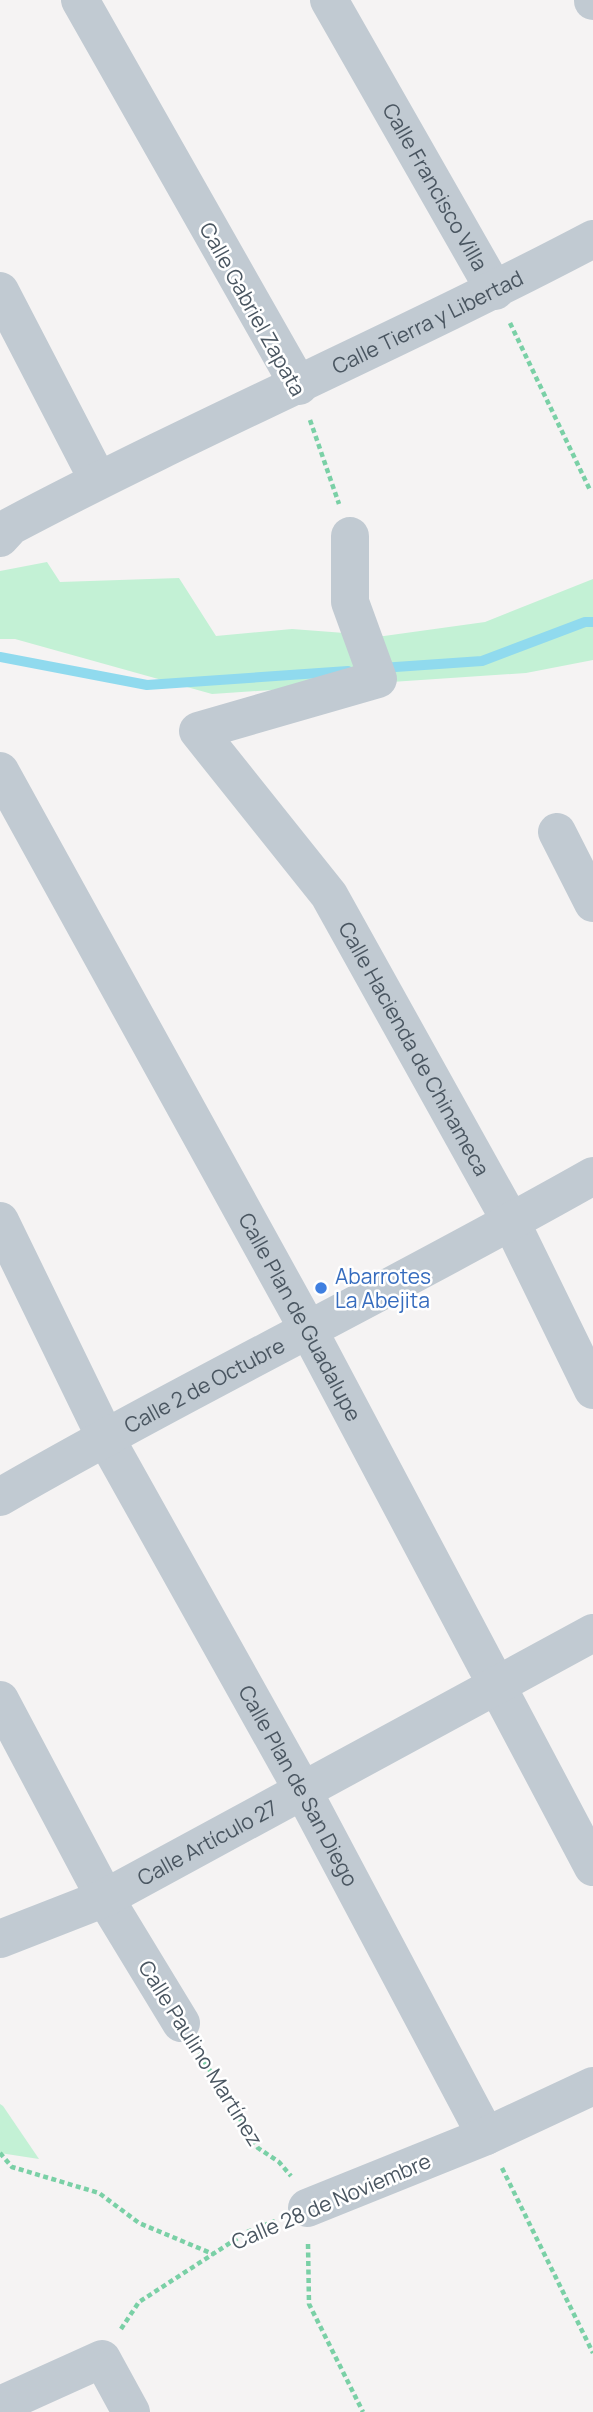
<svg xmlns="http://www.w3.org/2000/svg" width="593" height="2412" viewBox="0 0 593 2412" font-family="Manrope,sans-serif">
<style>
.green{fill:#c3f1d5}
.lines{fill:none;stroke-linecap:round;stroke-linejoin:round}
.stream{stroke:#90daee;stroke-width:10}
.path{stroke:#7ad0a6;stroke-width:4.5;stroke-dasharray:5 3.5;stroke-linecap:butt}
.minor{stroke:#c1cad2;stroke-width:38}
.shop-dot{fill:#3f7fe0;stroke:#fff;stroke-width:2.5}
.labels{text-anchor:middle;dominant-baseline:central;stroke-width:5;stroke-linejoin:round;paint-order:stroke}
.street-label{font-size:21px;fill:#4a5661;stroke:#fff}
.shop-label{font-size:21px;fill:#366cbe;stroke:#fff;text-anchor:start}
</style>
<rect width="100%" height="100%" fill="#f5f3f3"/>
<!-- green -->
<g class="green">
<path d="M47,562l13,20 119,-4 37,58 76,-7 92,7 101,-14 108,-43v81l-67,13 -314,21 -197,-55h-15v-68z"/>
<path d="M0,2104l3,2 36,53 -39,-6z"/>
</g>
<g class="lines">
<!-- stream -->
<g class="stream">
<path d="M0,657l147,28 201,-14"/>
<path d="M381,668l101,-7 103,-39h8"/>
</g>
<!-- path -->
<g class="path">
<path d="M510,323l80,167"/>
<path d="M310,420l29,84"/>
<path d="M199,2053l59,95 21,14 12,14"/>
<path d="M0,2153l12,14 87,26 40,30 74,31"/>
<path d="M502,2168l91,185"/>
<path d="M308,2244l1,60 54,108"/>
<path d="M121,2329l18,-27 108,-70 28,-11"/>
</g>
<!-- minor -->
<g class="minor">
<path d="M80,0l219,386"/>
<path id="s1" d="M329,0l166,291"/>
<path d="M593,0v1"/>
<path d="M0,291l98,189"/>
<path id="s2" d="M350,536v66l28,77 -180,52 131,164 182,327 82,168"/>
<path id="s3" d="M0,538l11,-12c191,-101 390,-186 582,-287"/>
<path id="s4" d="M0,771l309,560 284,536"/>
<path d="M557,832l36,71"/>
<path id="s5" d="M0,1221l105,216 198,354 183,345"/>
<path id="s6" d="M0,1497c195,-112 397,-210 593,-321"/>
<path d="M0,1700l105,198 76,125"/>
<path id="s7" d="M0,1939l105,-41 488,-265"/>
<path d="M307,2208l179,-72 107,-50"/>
<path d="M0,2405l102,-46 29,53"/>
</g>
</g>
<!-- markers -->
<circle class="shop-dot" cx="321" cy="1288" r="7"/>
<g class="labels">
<!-- street labels -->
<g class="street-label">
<text stroke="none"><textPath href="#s1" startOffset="215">Calle Francisco Villa</textPath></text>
<text transform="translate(253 309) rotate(61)">Calle Gabriel Zapata</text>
<text stroke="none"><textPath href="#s3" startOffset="480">Calle Tierra y Libertad</textPath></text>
<text stroke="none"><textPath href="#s2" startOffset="721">Calle Hacienda de Chinameca</textPath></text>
<text stroke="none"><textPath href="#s4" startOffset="623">Calle Plan de Guadalupe</textPath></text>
<text stroke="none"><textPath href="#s6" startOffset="233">Calle 2 de Octubre</textPath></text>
<text stroke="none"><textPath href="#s5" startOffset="639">Calle Plan de San Diego</textPath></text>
<text stroke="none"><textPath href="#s7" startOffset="229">Calle Artículo 27</textPath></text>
<text transform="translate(201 2053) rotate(58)">Calle Paulino Martínez</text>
<text transform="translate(331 2201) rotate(-23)">Calle 28 de Noviembre</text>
</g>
<!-- shop labels -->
<g class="shop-label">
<text x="335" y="1276">Abarrotes<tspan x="335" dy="24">La Abejita</tspan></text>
</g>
</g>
</svg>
